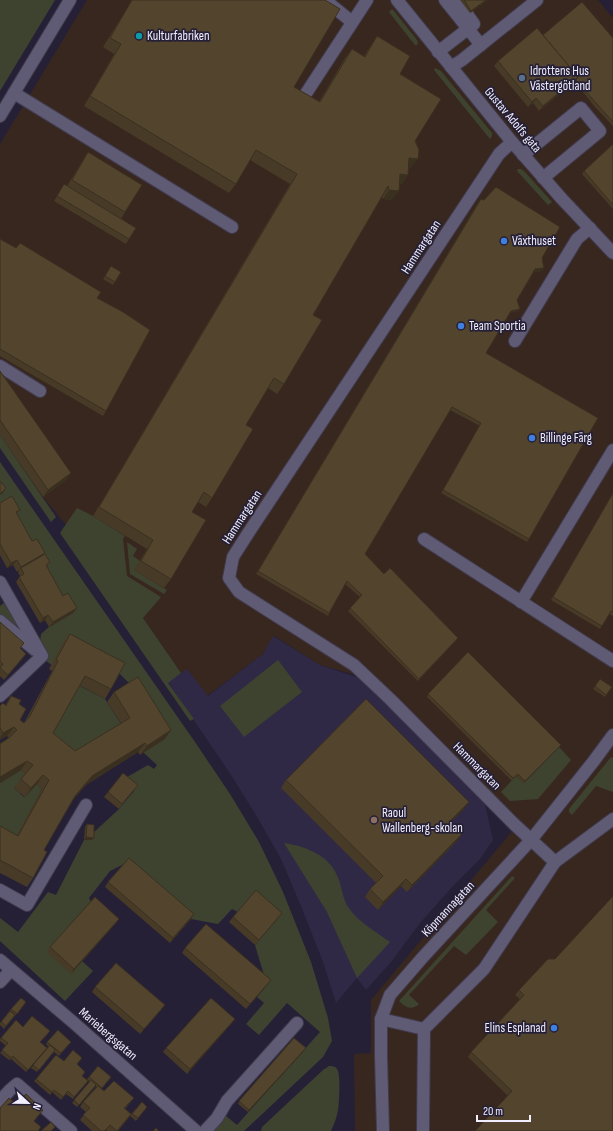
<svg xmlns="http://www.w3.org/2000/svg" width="613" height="1131" viewBox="0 0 613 1131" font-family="'Sofia Sans Condensed',sans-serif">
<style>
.commercial{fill:#38271e}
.built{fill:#2f2945}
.green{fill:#3e4330}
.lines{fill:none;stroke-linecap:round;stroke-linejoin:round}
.minor-casing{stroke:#403b4e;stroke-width:14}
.minor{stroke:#605b75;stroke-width:12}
.wall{fill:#473a27}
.shaded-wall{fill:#3a3020}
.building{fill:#53442d;stroke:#3a3020}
.culture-dot{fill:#0f9aa8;stroke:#252036;stroke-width:1.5}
.service-dot{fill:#5c6f8a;stroke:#252036;stroke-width:1.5}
.shop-dot{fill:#3f7fe0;stroke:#252036;stroke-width:1.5}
.education-dot{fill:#8d6e63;stroke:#252036;stroke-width:1.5}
.labels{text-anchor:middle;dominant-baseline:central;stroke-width:3.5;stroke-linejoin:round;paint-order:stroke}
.poi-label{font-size:13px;fill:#f1eefe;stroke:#252036;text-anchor:start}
.street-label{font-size:13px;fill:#f1eefe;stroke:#252036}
</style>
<rect width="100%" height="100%" fill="#252036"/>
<!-- commercial -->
<path class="commercial" d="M87,0h511l15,18v1113h-258l-1,-77 17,-1v-53l143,-171 -144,-150 -50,-14 -46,-29 -11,18 -56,42 -20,-26 -6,3 -39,-56 -99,-120 -43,-62v-291z"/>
<!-- built -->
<path class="built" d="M273,636l47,29 45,15 120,124 8,36 -13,19 -26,26 -34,38 -29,39 -25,28 -9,-12 -21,25 -13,-41 -20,-51 -22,-52 -25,-44 -25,-40 -63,-93 19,-13 21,27 55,-42z"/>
<!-- green -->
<g class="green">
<path d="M0,0h55l-55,91z"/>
<path d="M392,9l2,2 23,29 1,3 -1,2h-2l-26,-33z"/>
<path d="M435,68l6,3 51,62v3l-2,3 -56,-69z"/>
<path d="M518,169h3l4,3 27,30 -4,3 -31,-34z"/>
<path d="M0,435l56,82 -5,5 -51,-74z"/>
<path d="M0,462l195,280 35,52 29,48 24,50 28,70 17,56 4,23 -9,16 -79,74h-32l14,-15 11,9 83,-93 -33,-29 -28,32 -13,-11 18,-21 -7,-6 10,-12 -12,-40 23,-27 -40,-6 -6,-3 -14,15 -27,-5 -65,-56 -16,8 -21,27 2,4 -20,71 11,-12 11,10 -28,30 -65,-60v-23l18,14 30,-40 8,3 28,-55h8v-6l27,-25 15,-18 -12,-11 26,-15 6,4 3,-4 -13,-12 -12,-67 -13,-13 -67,-8 -9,-6 5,-5 -8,-11 1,-9 8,-7 24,-14 -73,-107z"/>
<path d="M77,508l16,8 32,20 -2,3 4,37 34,21 -18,21 38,55 -13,10 26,36 -4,2 -130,-188z"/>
<path d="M127,542l10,7 -4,7 7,5 -6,9 33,20 -3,4 -34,-20z"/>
<path d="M4,603l19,32 -23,-20v-9z"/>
<path d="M278,660l24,32 -58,45 -24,-31z"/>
<path d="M78,685l27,14 18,28 -54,34 -22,-19z"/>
<path d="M559,747l12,13 -33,39 -28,2 -9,-9 15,-16 8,7z"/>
<path d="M611,757l2,1v34l-17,-6 -24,29 -3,-3v-3z"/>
<path d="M21,770l6,5 -13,13 10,9 13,-13 5,5 -30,56 -12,-6v-56z"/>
<path d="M284,843c24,4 47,13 55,37 3,9 4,19 9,27 10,15 27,24 42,35l-33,36 -30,-66z"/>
<path d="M512,876l3,2 -29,32 12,12 -32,33 -12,-9 -45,49 10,9c-8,7 -14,3 -20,-3z"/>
<path d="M329,1066c3,0 6,0 8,3 4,6 2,33 1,41 -1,7 -4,14 -7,21h-70l1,-4 61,-57z"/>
</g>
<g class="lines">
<!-- minor casing -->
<g class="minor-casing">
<g id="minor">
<path d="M397,0l115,142 50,57 51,54"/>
<path d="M445,0l36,45"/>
<path d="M330,4l22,18"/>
<path d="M438,52l36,-28 -17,-24"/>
<path d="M451,67l11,-7 75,-60"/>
<path d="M14,93l218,134"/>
<path d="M305,95l62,-95"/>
<path d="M0,116l70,-116"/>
<path d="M523,155l58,-47 19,23 -57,47"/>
<path d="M515,341l62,-102 13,-11"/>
<path d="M0,366l40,25"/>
<path d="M424,539l189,122"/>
<path d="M0,582l42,74 -42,40"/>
<path d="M521,602l92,-152"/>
<path d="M0,621l35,29"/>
<path d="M555,862l58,-43"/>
<path d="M0,890l27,15 59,-100"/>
<path d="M0,960l74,63 122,108"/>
<path d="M0,982l11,-12"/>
<path d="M381,1019l43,10"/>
<path d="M0,1101l10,-11 7,-6 54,47"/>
<path d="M205,1131l12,-13 10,-17 70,-78"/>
<path d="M383,1131l-2,-75v-37l9,-24 33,-38 108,-117 62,-78 20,-27"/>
<path d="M423,1131l1,-102 60,-60 71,-107 -41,-38 -124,-125 -36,-34 -115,-73 -10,-14 4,-21 14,-22 252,-381 13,-12"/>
</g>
</g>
<!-- minor -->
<use href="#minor" class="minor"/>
</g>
<!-- wall -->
<g class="wall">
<path d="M132,0h193l-31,87 25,15 26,-44 7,-9 12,7 13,-20 23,38 15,67 -4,27h-3v7l-6,9h-3l-7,16 -9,-1 -1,-2 -69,118 -29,69 -7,10 -9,-6 -22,37 -34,73 -6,9 -8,-5 -6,10 -21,67 -7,9 -30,-18 13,-21 -54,-33 197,-332 -40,-24 -14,24 -7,9 -145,-87 30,-52 -11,-7z"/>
<path d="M460,0h28l-18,13z"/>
<path d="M543,35l70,3v88l-18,-19 -20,-25 -36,29 -6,-8 -5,4 -34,-41 4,-5z"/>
<path d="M613,144v65l-31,-35 2,-3z"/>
<path d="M88,152l37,60 -4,7 8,20 -3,5 -72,-43 10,-17 3,2z"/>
<path d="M479,201l63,57 2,10 -2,3 -8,1 -17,28 3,9 -2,2 -9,2 -23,40 43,186 -2,3 -86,-49 39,-67 -30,-16 -85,144 19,20 72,67 -38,40 -70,-70 12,-14 -15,-13 -17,32 -72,-42z"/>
<path d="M0,239l97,59 9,113 -3,5 -103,-60z"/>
<path d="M111,266l4,16 -2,3 -10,-6z"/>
<path d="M0,371l71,102 -5,7 -23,17 -43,-62z"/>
<path d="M613,493v123l-4,-2 -9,15 -49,-29z"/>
<path d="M0,503l20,7 -3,4 15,27 11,14 7,7 -3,5 26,46 -24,14 -4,-7 -5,3 -24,-41 4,-6 -2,-3 1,-3 -2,2 -4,-7 -6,3 -7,-13z"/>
<path d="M0,622l20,27 2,10 -18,21 -4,-4z"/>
<path d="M70,634l41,55 -6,10 -26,-14 -26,48 22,18 46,-28 -14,-21 7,-10 51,47 -25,16 -2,-3 -52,33 -14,15 -28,50 -11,28 -6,9 -27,-14v-47l17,9 25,-46 -5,-5 -12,13 -11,-9 7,-9 4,-5 -4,-4 -21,13v-40l9,-5 -2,-2 -7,4v-34l5,-1 6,-9 8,8 1,16 4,3 1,-2 27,-50 -3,-2 14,-26z"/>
<path d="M600,679l12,8 -7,10 -12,-8z"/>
<path d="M428,694l131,53 -35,36 -8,-7 -4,5 -85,-84z"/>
<path d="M286,780l178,29 -13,13 11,12 -5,7 -50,51 -6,-6 -23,24 -13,-13 5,-8 6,-6 -95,-95z"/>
<path d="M134,790l-15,19 -15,-12 4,-5z"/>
<path d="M87,824l7,14 -2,2h-8l1,-13z"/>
<path d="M108,882l83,37 -21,24 -65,-56z"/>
<path d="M282,913l-4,5 -23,27 -26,-23 4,-5z"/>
<path d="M119,919l-4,5 -44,50 -24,-22 3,-5z"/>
<path d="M185,948l86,32 -4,5 -21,24 -64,-56z"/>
<path d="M548,959l65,172 -106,-36 -39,-38 3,-5 49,-53 -5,-4 4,-5z"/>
<path d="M95,987l66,23 -21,24 -48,-42z"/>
<path d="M24,1005l-20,24 -4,-4v-2l11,-14z"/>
<path d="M16,1020l7,7 25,7 -8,8 7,6 -21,24 -15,-13 -2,1 -9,-7 6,-7 -6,-5v-2z"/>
<path d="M231,1024l-44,50 -24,-22 3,-4z"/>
<path d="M47,1042h24l-12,14 -5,-4 -17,20 -6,-4 18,-21 -3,-3z"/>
<path d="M304,1051l-56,61 -10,-8 1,-3z"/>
<path d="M77,1065l5,11 6,5 -15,18 -7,-5 -5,6 -9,-8 -2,3 -16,-14 2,-2z"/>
<path d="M89,1077l21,2 -9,10 3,2 30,7 -9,11 6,5 11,-12 5,5 -11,14 -6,-5 -12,15h-10l-2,-1 -1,1h-13l-12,-11 6,-8 -6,-5 3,-5 13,-15 -1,-1 -18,21 -5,-4 18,-21 -3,-3z"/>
</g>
<!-- shaded-wall -->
<g class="shaded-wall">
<path d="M486,0h2l-18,13 1,-2z"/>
<path d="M578,77l-3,5 -36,29 4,-5z"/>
<path d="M536,98l-3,5 -5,4 4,-5z"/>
<path d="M409,158l9,1 -7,9h-9z"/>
<path d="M400,174l8,1 -6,9 -9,-1z"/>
<path d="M389,190l10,1 -7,9 -9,-1z"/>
<path d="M544,268l-2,3 -8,1 1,-3z"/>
<path d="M520,309l-2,2 -9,2 2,-2z"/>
<path d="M71,473l-5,7 -23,17 5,-7z"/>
<path d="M6,488l-3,5 -3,2v-1z"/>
<path d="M45,553l-4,5 -20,10 -4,4 4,-5z"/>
<path d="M17,560l-4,5 -6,3 4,-5z"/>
<path d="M77,608l-4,5 -24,14 4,-5z"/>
<path d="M48,615l-3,5 -5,3 3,-5z"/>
<path d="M458,638l-2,3 -38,40 1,-2z"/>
<path d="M14,727l-7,9 -7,4v-2l3,-5z"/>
<path d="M171,730l-6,9 -25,16 7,-9z"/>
<path d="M145,743l-7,9 -52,33 -17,20 6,-9 17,-20z"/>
<path d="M561,745l-2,2 -35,36 1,-2z"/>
<path d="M27,761l-6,9 -21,13v-6z"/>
<path d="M43,775l-6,9 -12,13 6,-9z"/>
<path d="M469,802l-5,7 -19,19 5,-7z"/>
<path d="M462,834l-5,7 -50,51 5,-7z"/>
<path d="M86,837l8,1 -2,2h-8z"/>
<path d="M406,879l-5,7 -23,24 5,-8z"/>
<path d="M194,914l-3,5 -21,24 3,-5z"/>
<path d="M119,919l-4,5 -44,50 3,-5z"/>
<path d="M235,1019l-4,5 -44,50 3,-5z"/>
<path d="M306,1048l-2,3 -56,61 1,-2z"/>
<path d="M131,1114l-3,5 -10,12h-1z"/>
</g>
<!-- building -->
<g class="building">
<path d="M132,0h193l15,9 -46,78 26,15 32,-53 13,8 12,-21 33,20 -10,18 41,25 -26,42 4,9 -1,9 -9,-1 -1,17 -8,-1 -1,17 -10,-1 -1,-4 -75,129 9,5 -38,64 -10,-6 -28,47 7,4 -41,69 -8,-6 -12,20 14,8 -35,59 -30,-18 12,-21 -54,-33 198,-333 -41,-24 -20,34 -146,-88 31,-52 -11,-6z"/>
<path d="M464,0h22l-15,11z"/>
<path d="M582,2l31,36v84l-16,-18 -21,-24 2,-3 -35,-42z"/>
<path d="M537,28l41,49 -35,29 -7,-8 -4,4 -34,-41z"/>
<path d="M613,144v61l-29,-34z"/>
<path d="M88,152l54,33 -17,27 -53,-32z"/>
<path d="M64,184l72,44 -7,11 -72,-43z"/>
<path d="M496,187l64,40 -18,31 2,10 -9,1 -18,31 3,9 -9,2 -25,42 112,65 -69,121 -86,-49 38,-67 -29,-16 -87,147 19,20 6,-6 68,70 -39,41 -69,-71 12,-13 -15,-14 -18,32 -71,-42 223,-372 3,1z"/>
<path d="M0,239l16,9 4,-5 81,49 -4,6 26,14 27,18 -44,81 -106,-62z"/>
<path d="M111,266l10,6 -6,10 -10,-6z"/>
<path d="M0,371l71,102 -23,17 -48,-70z"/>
<path d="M0,481l6,7 -6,6z"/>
<path d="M613,493v119l-2,-1 -9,15 -49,-29z"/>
<path d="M12,496l8,14 -4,2 16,29 5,-2 8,14 -24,14 -4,-7 -6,3 -11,-19v-41z"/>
<path d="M45,554l5,8 -4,3 17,31 5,-3 9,15 -24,14 -5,-7 -5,3 -24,-41 5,-3 -3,-6z"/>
<path d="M0,622l24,21 -4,5 6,6 -18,21 -8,-7 3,-4 -3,-3z"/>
<path d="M70,634l55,29 -14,26 -26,-13 -32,57 22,18 55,-33 -16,-26 24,-15 33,53 -24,16 -2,-3 -53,33 -17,20 -31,54 3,2 -14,26 -33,-18v-34l18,10 31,-56 -6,-5 -12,13 -10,-9 12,-14 -6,-4 -27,16v-33l10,-7 7,-7 -3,-3 -11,6 -3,-5v-22l3,-3 3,3 5,-10 10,4 -2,4 7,5 -6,11 4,3 6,-7 28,-55 -2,-1z"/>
<path d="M468,652l93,93 -36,36 -7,-7 -5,4 -85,-84z"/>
<path d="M600,679l12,8 -6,8 -11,-9z"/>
<path d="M366,699l103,103 -19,19 12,13 -50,51 -6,-6 -23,23 -13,-13 13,-13 -97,-96z"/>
<path d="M123,773l15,12 -16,19 -14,-12z"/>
<path d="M87,824l7,1v13l-8,-1z"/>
<path d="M129,858l65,56 -21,24 -65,-56z"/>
<path d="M256,890l26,23 -23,27 -26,-23z"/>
<path d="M613,896v235h-138l37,-40 -41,-39 53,-57 -5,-5 29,-31h7z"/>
<path d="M95,897l24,22 -45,50 -24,-22z"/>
<path d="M206,924l65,56 -21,24 -65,-56z"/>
<path d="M116,963l49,42 -21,24 -49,-42z"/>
<path d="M21,998l5,4 -9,12 -6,-5z"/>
<path d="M211,998l24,21 -45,50 -24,-21z"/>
<path d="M10,1011l5,4 -9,11 -5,-4z"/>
<path d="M32,1016l18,15 -10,11 7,6 -19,22 -15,-14 -2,2 -9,-8 6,-7 -7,-5 15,-18 7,7z"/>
<path d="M58,1030l13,12 -10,11 -14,-11z"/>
<path d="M294,1038l12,10 -57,62 -10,-9z"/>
<path d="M50,1045l5,5 -16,20 -6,-5z"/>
<path d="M73,1050l9,8 -5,6 8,8 -3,4 6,5 -14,16 -6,-6 -5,6 -9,-7 -2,2 -16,-13 20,-24 8,6z"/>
<path d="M98,1066l13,11 -9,11 -13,-11z"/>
<path d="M91,1080l5,5 -17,20 -5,-5z"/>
<path d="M114,1081l20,17 -10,10 7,6 -14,17 -7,-6 -6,6h-3l-18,-16 7,-7 -7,-6 15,-16 6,5z"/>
<path d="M26,1094l17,16 -9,11 7,6 -3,4h-38v-23l9,-10 7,6z"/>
<path d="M142,1102l5,5 -9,11 -6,-4z"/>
<path d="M51,1122l4,5 -4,4h-10z"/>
<path d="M156,1128l3,3h-6z"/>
</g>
<!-- markers -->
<circle class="culture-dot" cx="139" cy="36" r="4"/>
<circle class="service-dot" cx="522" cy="78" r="4"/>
<g class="shop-dot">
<circle cx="504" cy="241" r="4"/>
<circle cx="461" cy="326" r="4"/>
<circle cx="532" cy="438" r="4"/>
<circle cx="554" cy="1028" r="4"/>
</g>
<circle class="education-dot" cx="374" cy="820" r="4"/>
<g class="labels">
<!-- poi labels -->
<g class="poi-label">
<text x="147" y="36">Kulturfabriken</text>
<text x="530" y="71">Idrottens Hus<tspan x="530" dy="15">Västergötland</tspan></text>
<text x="512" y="241">Växthuset</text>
<text x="469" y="326">Team Sportia</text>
<text x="540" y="438">Billinge Färg</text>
<text x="382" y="813">Raoul<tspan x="382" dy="15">Wallenberg-skolan</tspan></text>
<text x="546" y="1028" text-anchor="end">Elins Esplanad</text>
</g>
<!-- street labels -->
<g class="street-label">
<text transform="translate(513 120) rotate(50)">Gustav Adolfs gata</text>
<text transform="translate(421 247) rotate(-57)">Hammargatan</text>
<text transform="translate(242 517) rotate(-57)">Hammargatan</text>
<text transform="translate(477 766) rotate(45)">Hammargatan</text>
<text transform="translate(448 909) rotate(-47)">Köpmannagatan</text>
<text transform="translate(108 1034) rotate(41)">Mariebergsgatan</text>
</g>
</g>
<!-- north arrow -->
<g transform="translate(28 1103) rotate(112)" stroke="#252036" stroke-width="3" paint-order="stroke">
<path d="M0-3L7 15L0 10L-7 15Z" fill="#f1eefe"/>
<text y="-6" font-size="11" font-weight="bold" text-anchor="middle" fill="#f1eefe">N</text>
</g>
<!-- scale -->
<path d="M477 1115v6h53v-6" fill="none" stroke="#f1eefe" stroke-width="2"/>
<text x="483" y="1115" font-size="12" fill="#f1eefe" stroke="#252036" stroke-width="3" paint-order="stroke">20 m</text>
</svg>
